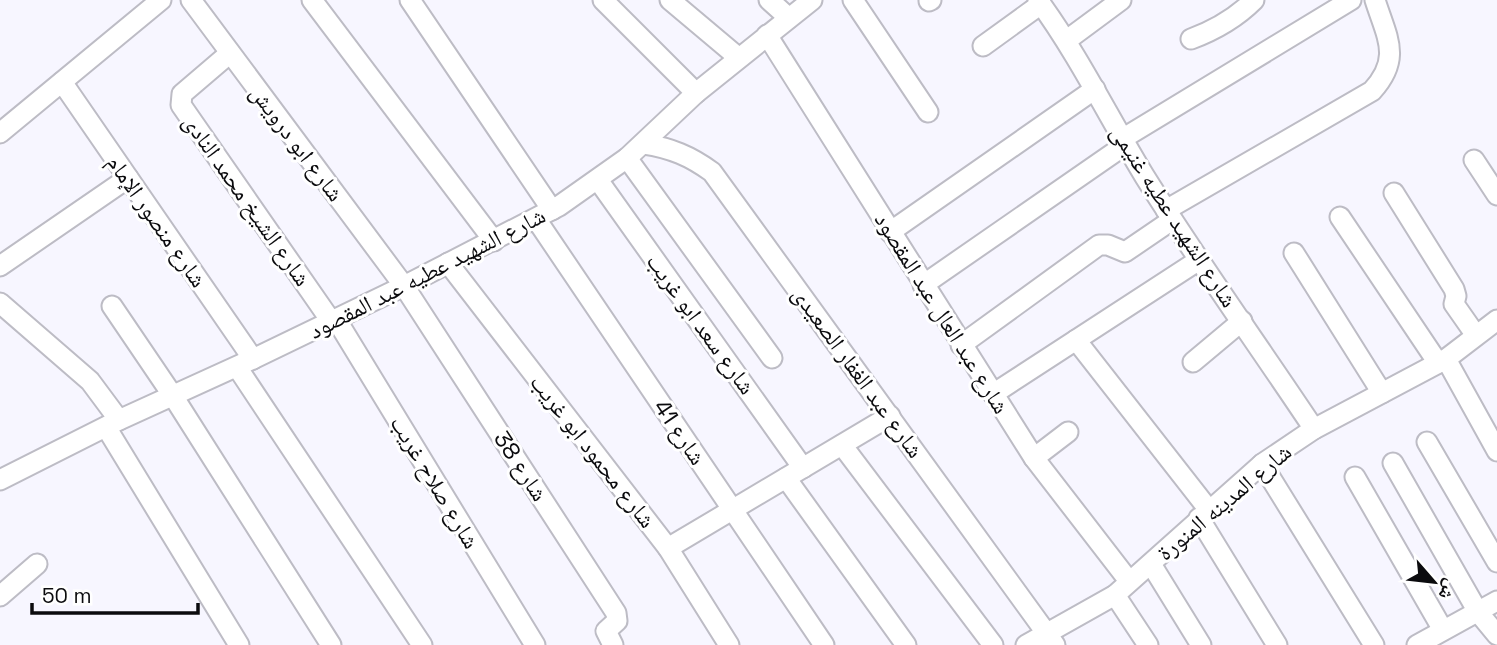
<svg xmlns="http://www.w3.org/2000/svg" width="1497" height="645" viewBox="0 0 1497 645" font-family="'Space Grotesk','Noto Naskh Arabic',sans-serif">
<style>
.lines{fill:none;stroke-linecap:round;stroke-linejoin:round}
.street-casing{stroke:#bdbcc5;stroke-width:23}
.street{stroke:#fff;stroke-width:19}
.labels{text-anchor:middle;dominant-baseline:central;stroke-width:6;stroke-linejoin:round;paint-order:stroke}
.street-label{font-size:23px;fill:#0b0b0e;stroke:#fff}
</style>
<rect width="100%" height="100%" fill="#f7f6ff"/>
<g class="lines">
<!-- street casing -->
<g class="street-casing">
<g id="street">
<path d="M191,0l213,286 212,327 1,8 -11,10 7,14"/>
<path d="M312,0l182,241"/>
<path d="M410,0l142,210"/>
<path d="M603,0l93,93"/>
<path d="M670,0l69,58"/>
<path d="M769,0l20,18"/>
<path d="M853,0l75,112"/>
<path d="M1038,0c41,56 71,118 107,177 54,86 113,168 169,252"/>
<path d="M929,1l2,-1"/>
<path d="M767,35l267,423 95,123"/>
<path d="M1191,39c24,-9 44,-20 63,-39"/>
<path d="M1067,40l54,-40"/>
<path d="M983,46l58,-42"/>
<path d="M230,53l-48,41 -1,11 150,216"/>
<path d="M62,82l191,277"/>
<path d="M0,133l161,-133"/>
<path d="M1122,139l229,-139"/>
<path d="M644,144c27,4 46,12 68,28l343,473"/>
<path d="M627,158l145,200"/>
<path d="M1474,160l23,35"/>
<path d="M598,180l205,288"/>
<path d="M1394,193l60,96 2,7 -2,8 21,30"/>
<path d="M1166,210l206,-119c30,-33 15,-53 3,-91"/>
<path d="M1340,217l98,146"/>
<path d="M536,219l288,426"/>
<path d="M890,232l205,-143"/>
<path d="M1294,253l88,140"/>
<path d="M448,263l220,285 61,97"/>
<path d="M0,266l128,-88"/>
<path d="M923,285l202,-140"/>
<path d="M0,303l90,78 29,39"/>
<path d="M112,306l61,90 158,249"/>
<path d="M336,319l199,326"/>
<path d="M1076,340l133,170"/>
<path d="M961,345l138,-100h9l17,7 47,-32"/>
<path d="M1446,359l51,92"/>
<path d="M1193,362l49,-41"/>
<path d="M237,367l185,278"/>
<path d="M993,394l206,-134"/>
<path d="M106,427l133,218"/>
<path d="M1427,442l70,120"/>
<path d="M842,445l151,200"/>
<path d="M1034,458l34,-26"/>
<path d="M1393,463l85,149 19,23"/>
<path d="M1262,464l112,181"/>
<path d="M1355,477l88,153"/>
<path d="M786,478l120,167"/>
<path d="M0,480l119,-60 134,-61 151,-73 155,-80 68,-48 69,-65 116,-93"/>
<path d="M1199,518l78,127"/>
<path d="M668,548l222,-132"/>
<path d="M1151,564l50,81"/>
<path d="M1115,595l33,50"/>
<path d="M0,596l37,-32"/>
<path d="M1026,645l89,-50 147,-131 52,-35 132,-70 51,-39"/>
<path d="M1417,645l80,-44"/>
</g>
</g>
<!-- street -->
<use href="#street" class="street"/>
</g>
<g class="labels">
<!-- street labels -->
<g class="street-label">
<text transform="translate(297 143) rotate(53)">شارع ابو درويش</text>
<text transform="translate(247 200) rotate(55)">شارع الشيخ محمد النادى</text>
<text transform="translate(1174 216) rotate(57)">شارع الشهيد عطيه غنيمى</text>
<text transform="translate(157 221) rotate(55)">شارع منصور الإمام</text>
<text transform="translate(427 273) rotate(-27)">شارع الشهيد عطيه عبد المقصود</text>
<text transform="translate(942 313) rotate(58)">شارع عبد العال عبد المقصود</text>
<text transform="translate(701 324) rotate(54)">شارع سعد ابو غريب</text>
<text transform="translate(858 372) rotate(54)">شارع عبد الغفار الصعيدى</text>
<text transform="translate(680 432) rotate(56)">شارع 41</text>
<text transform="translate(593 451) rotate(52)">شارع محمود ابو غريب</text>
<text transform="translate(521 466) rotate(57)">شارع 38</text>
<text transform="translate(435 482) rotate(59)">شارع صلاح غريب</text>
<text transform="translate(1224 502) rotate(-40)">شارع المدينه المنورة</text>
</g>
</g>
<!-- north arrow -->
<g transform="translate(1434 582) rotate(118)" stroke="#ffffff" stroke-width="5" paint-order="stroke">
<path d="M0-5L12 26L0 18L-12 26Z" fill="#0b0b0e"/>
<text y="-10" font-size="19" font-weight="bold" text-anchor="middle" fill="#0b0b0e">ش</text>
</g>
<!-- scale -->
<path d="M32 603v10h166v-10" fill="none" stroke="#0b0b0e" stroke-width="3.5"/>
<text x="42" y="603" font-size="21" fill="#0b0b0e" stroke="#ffffff" stroke-width="5" paint-order="stroke">50 m</text>
</svg>
